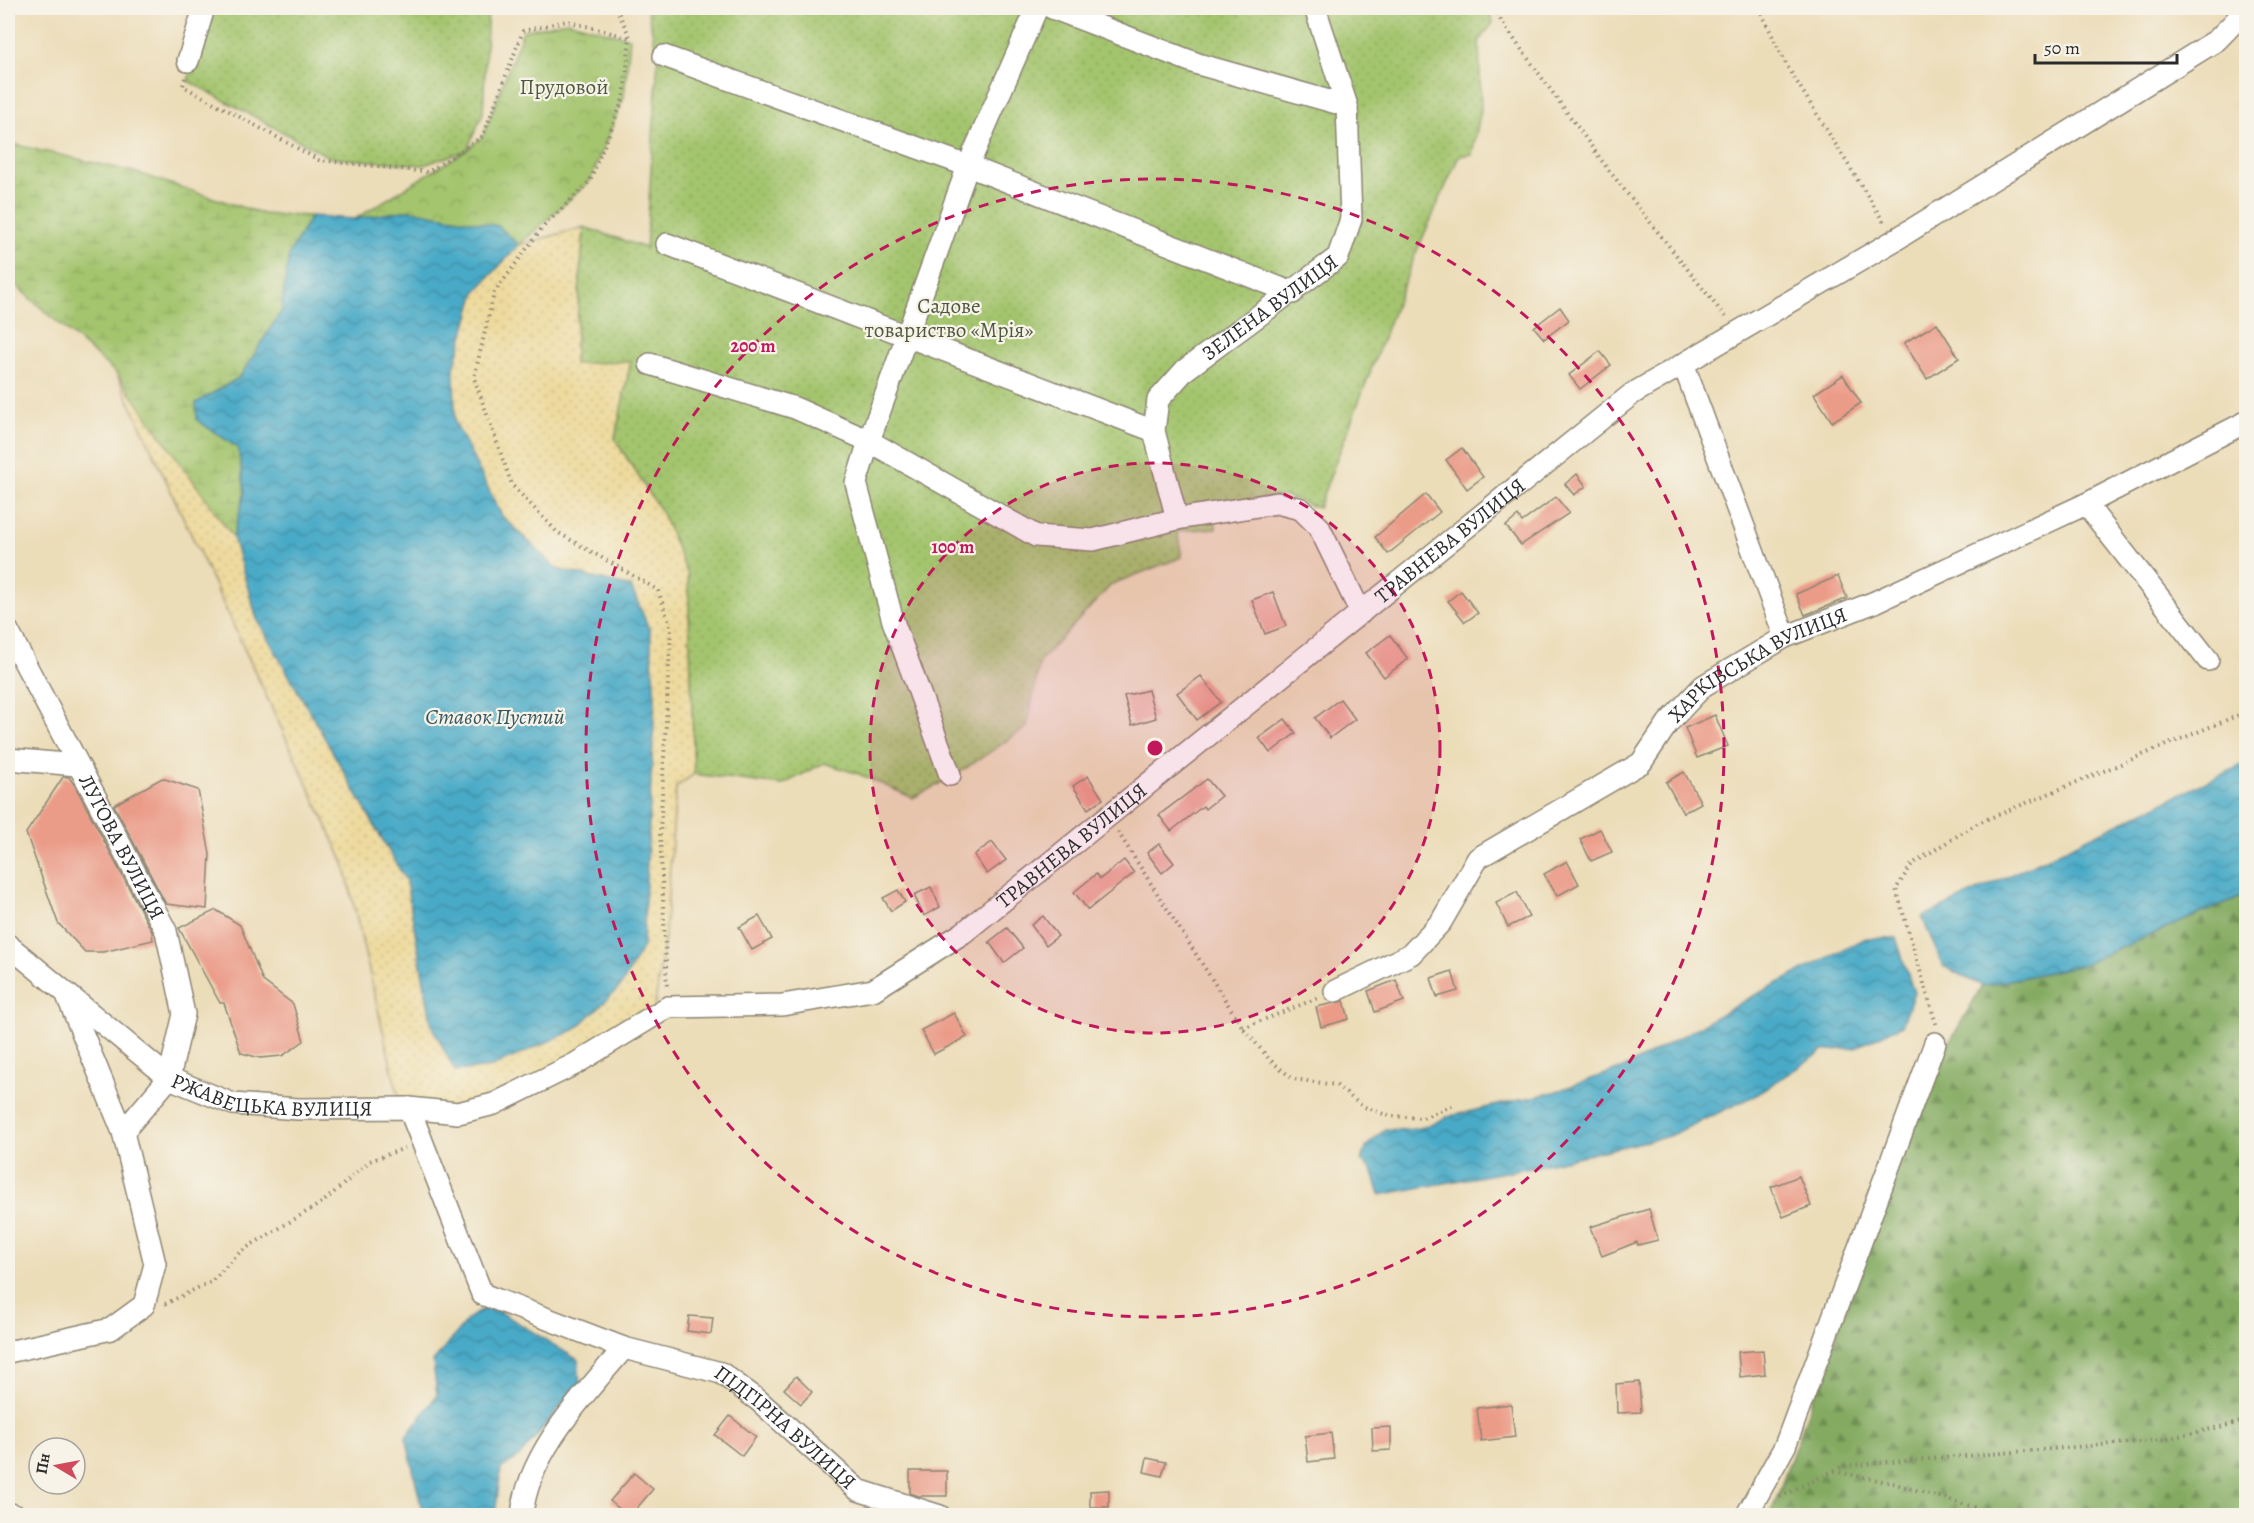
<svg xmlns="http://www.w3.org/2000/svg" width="2254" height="1523" viewBox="0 0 2254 1523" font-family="Alegreya,serif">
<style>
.forest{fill:url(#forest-firs);stroke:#576a46;stroke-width:1.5}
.wetland{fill:url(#wetland-marsh);stroke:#68784c;stroke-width:1.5}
.sand{fill:url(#sand-dots);stroke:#8c8264;stroke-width:1.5}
.park{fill:url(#park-crowns);stroke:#68784c;stroke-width:1.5}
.garden{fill:url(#garden-dots);stroke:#68784c;stroke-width:1.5}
.water{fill:url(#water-waves);stroke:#3a6a79;stroke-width:1.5}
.building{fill:#eb9c89}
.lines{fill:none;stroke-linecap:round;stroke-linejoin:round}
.minor-casing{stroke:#8c8472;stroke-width:24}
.path{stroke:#8c8472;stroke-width:4;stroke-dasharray:1.5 4.5;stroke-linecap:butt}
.minor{stroke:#fff;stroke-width:21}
.ring{fill:none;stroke:#c2185b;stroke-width:3;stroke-dasharray:10 8}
.labels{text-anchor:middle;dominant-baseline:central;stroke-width:4.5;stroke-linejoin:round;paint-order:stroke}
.park-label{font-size:21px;fill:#4f593f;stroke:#f7f3e8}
.street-label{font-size:21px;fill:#2b2b2b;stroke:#f7f3e8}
.water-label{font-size:22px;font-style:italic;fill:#355762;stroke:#f7f3e8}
.centre{fill:#c2185b;stroke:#f7f3e8;stroke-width:3}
.ring-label{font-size:18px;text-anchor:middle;font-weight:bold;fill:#c2185b;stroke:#f7f3e8;stroke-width:4.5;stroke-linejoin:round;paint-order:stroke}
</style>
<defs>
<pattern id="forest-firs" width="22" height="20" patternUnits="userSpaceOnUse" patternTransform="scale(1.5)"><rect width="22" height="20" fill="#83aa61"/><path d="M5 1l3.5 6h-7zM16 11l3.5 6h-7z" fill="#6b8b50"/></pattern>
<pattern id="wetland-marsh" width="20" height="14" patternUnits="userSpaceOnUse" patternTransform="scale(1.5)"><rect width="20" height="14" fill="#a4c56e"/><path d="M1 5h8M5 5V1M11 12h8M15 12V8" fill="none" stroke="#8da95f"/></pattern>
<pattern id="sand-dots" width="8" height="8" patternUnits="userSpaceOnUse" patternTransform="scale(1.5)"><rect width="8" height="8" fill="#eeda9e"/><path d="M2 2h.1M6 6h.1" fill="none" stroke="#cb8" stroke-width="1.8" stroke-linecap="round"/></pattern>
<pattern id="park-crowns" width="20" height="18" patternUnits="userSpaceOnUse" patternTransform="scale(1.5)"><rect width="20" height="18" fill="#a4c56e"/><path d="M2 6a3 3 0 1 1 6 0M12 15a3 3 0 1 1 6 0" fill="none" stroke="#8da95f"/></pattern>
<pattern id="garden-dots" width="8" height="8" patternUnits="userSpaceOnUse" patternTransform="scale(1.5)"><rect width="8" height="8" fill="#a4c56e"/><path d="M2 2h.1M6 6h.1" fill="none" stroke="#8da95f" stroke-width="1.8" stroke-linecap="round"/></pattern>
<pattern id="water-waves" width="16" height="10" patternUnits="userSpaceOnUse" patternTransform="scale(1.5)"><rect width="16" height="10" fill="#48aac7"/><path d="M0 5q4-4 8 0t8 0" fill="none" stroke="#3c8ba2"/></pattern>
</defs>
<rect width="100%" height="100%" fill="#f7f3e8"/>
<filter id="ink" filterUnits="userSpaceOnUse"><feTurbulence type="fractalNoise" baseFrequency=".0167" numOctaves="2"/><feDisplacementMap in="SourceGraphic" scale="12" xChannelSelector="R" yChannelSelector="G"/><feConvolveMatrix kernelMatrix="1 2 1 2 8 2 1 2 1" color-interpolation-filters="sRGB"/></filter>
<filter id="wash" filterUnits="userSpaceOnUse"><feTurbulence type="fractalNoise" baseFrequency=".008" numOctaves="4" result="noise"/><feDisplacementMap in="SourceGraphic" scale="24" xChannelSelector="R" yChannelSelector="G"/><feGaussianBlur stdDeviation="1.35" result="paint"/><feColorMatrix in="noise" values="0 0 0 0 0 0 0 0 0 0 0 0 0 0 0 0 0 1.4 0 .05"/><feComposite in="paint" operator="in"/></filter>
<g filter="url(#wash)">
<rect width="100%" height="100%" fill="#ecddb9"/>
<!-- forest -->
<path class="forest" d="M2246,894v621l-476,1 163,-445 49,-85 99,-21z"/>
<!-- wetland -->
<path class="wetland" d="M8,143l126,29 129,42 48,2 -22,39 -8,57 -41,65 -44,26 1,17 41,28 7,44 -12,45 -117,-164 -108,-94z"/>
<!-- sand -->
<path class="sand" d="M584,227l-10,136 57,-2 -16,78 48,76 25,60 6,199 -18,13 -11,150 -11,73 -79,54 -117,49 -58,-9 -56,-241 -228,-490 117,164 24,82 149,262 26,145 23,45 37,-4 150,-121 13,-246 -5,-69 -19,-44 -74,-18 -55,-53 -47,-94 -1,-54 22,-77 43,-46z"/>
<!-- park -->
<path class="park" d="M567,21l63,17 -6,59 -34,84 -71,64 -21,-19 -89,-16 -54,9 112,-69 16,-14 40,-105z"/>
<!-- garden -->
<g class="garden">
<path d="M211,8h277l-5,105 -16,37 -43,15 -93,-7 -143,-77z"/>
<path d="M647,8h840l6,15 -14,18 2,69 -9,44 -13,2 -44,99 -97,253 -33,-12 -71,8 2,24 -39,3 5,26 -70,27 -72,77 -13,66 -70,47 -44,24 -54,-24 -35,-11 -42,22 -88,-11 -6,-199 -25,-60 -48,-76 16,-78 -57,3 10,-137 62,21 12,-190z"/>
</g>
<!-- water -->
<g class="water">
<path d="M409,210l89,16 21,19 -43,46 -22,77 1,54 47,94 55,53 74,18 19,44 5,69 -12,246 -22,40 -45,43 -84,38 -37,4 -23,-45 -26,-145 -149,-262 -24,-82 12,-45 -7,-44 -41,-28 -1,-17 44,-26 41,-65 8,-57 22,-39 44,3z"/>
<path d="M2246,763v131l-165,71 -99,21 -39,-20 -21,-49z"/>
<path d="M1866,938h30l18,55 -12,32 -47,23 -32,3 -69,45 -85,40 -132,30 -157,29 -8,-25 -11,-9 6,-15 18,-17c23,2 41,1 61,-12l108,-25 75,-26 124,-70z"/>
<path d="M489,1305l89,55 2,23 -59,72 -20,14 -6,46h-72l-17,-78 31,-42 -4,-33 35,-43z"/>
</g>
<g id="blocks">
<!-- building -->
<g class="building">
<path d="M1560,307l9,13 -25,19 -10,-12z"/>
<path d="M1937,323l22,35 -32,21 -23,-36z"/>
<path d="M1600,351l11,14 -31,24 -11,-14z"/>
<path d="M1843,375l18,28 -29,19 -18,-28z"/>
<path d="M1462,448l21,29 -16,12 -21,-29z"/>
<path d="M1577,474l9,12 -12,9 -9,-11z"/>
<path d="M1426,494l14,18 -52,42 -13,-17z"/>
<path d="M1556,497l13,16 -48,32 -15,-19 12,-10 4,6z"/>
<path d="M1838,576l9,22 -42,17 -9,-21z"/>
<path d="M1461,591l17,22 -13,9 -17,-21z"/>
<path d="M1273,592l13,34 -21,8 -13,-34z"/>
<path d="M1390,635l18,24 -24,18 -18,-24z"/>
<path d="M1201,676l20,26 -24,18 -20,-27z"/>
<path d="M1148,690l8,28 -24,7 -8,-29z"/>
<path d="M1340,699l15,20 -25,19 -15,-20z"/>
<path d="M1715,715l13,31 -31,12 -12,-30z"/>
<path d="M1285,719l11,14 -26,20 -11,-15z"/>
<path d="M1684,772l17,31 -18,10 -17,-31z"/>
<path d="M1088,776l15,23 -15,10 -15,-23z"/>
<path d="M63,777h6l6,9 77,146 1,8 -50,12h-18l-27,-29 -32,-90z"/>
<path d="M162,778l36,12 12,64 -3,55 -41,-5 -52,-99z"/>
<path d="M1207,779l14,17 -16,13 -2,-3 -32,25 -12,-16z"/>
<path d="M1600,829l12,23 -21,9 -11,-22z"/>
<path d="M992,842l14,18 -19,14 -13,-19z"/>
<path d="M1159,844l15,19 -12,10 -15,-20z"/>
<path d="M1124,860l10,13 -46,37 -14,-18 22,-18 4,5z"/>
<path d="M1567,861l12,23 -22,12 -13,-22z"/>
<path d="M931,887l9,20 -16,9 -10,-21z"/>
<path d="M898,890l7,12 -14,9 -8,-13z"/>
<path d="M1517,892l12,25 -21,10 -12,-24z"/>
<path d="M216,910l24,15 23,56 30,23 11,37 -22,15 -22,2 -19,-5 -17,-50h-4l-41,-75z"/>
<path d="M759,916l13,23 -20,11 -13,-23z"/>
<path d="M1043,916l15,20 -12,9 -15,-20z"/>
<path d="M1007,928l16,20 -19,15 -15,-21z"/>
<path d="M1452,971l6,20 -21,6 -6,-19z"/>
<path d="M1396,980l8,21 -29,11 -7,-21z"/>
<path d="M1344,1001l5,18 -28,8 -5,-20z"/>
<path d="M954,1013l13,24 -33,17 -13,-24z"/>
<path d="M1799,1176l12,30 -28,11 -12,-30z"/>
<path d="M1649,1209l9,31 -20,5 -1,-3 -35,14 -12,-29z"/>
<path d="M689,1316l24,2 -2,16 -24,-3z"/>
<path d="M1763,1350l2,24 -25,3 -2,-25z"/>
<path d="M796,1376l16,16 -11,12 -17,-15z"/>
<path d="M1639,1382l2,30 -24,1 -1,-29z"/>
<path d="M1511,1404l4,33 -34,4 -4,-33z"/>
<path d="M730,1416l26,21 -14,19 -27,-21z"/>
<path d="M1391,1427v23l-18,1 -1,-23z"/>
<path d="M1331,1433l3,26 -26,3 -3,-26z"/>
<path d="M1147,1458l19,4 -4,14 -18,-4z"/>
<path d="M910,1471h37v25h-28l-9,-3z"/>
<path d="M634,1473l19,16 -22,26h-4l-17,-14z"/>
<path d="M1109,1490v17h-19v-16z"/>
</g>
</g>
</g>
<g filter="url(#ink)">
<use href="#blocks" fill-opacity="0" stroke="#8c8472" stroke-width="1.5"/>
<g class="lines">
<!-- minor casing -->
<g class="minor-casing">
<g id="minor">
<path d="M1052,8l146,56 149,42"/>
<path d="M664,56l304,110 325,127"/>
<path d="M188,61l16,-53"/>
<path d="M667,244l487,187"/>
<path d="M650,364l145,44 74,33 167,95 57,4 84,-21 100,-16 24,6 18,18 42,86"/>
<path d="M1684,366l101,271"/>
<path d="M2086,504l122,156"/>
<path id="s1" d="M1177,519l-23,-88 4,-31 27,-30 153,-113 13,-38 -4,-113 -32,-98"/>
<path id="s2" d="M8,631l158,300 18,83 -15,64 -46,54"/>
<path d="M8,759l69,6"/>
<path d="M950,775l-57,-154 -37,-138 13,-42 99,-275 69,-158"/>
<path id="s3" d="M8,945l161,133 64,26 65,5 111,-1 49,5 36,-9 81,-40 93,-57 114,-2 91,-15 90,-57 669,-539 263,-154 322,-200 29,-30"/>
<path id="s4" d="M1335,991l76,-37 30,-32 37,-64 163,-95 27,-40 35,-37 82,-49 90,-35 211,-98 160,-82"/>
<path id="s5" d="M409,1108l73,186 142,54 97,25 37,27 100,90 82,26"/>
<path d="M8,1352l103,-23 33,-24 11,-41 -32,-132 -55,-134"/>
<path d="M8,1513l8,3"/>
<path d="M522,1516c5,-63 63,-122 102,-168"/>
<path d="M1746,1516l39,-70 150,-403"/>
</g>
</g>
<!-- path -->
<g class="path">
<path d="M616,8l14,29"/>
<path d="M1496,8l5,13 106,147 120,151"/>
<path d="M1759,8l28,58 98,158"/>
<path d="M185,78l-2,8 136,74 109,12 55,-36 40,-105 44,-10 63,17 -6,59 -34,84 -48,47 -48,65 -20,85 38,107 45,47 101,58 13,39 -11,204 7,155"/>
<path d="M1118,832l125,196 27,32 23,19 43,6 26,21 27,10 34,2 33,-14"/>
<path d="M1936,1024l-40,-135 16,-25 66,-41 268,-111"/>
<path d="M1243,1028l75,-30"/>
<path d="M165,1304l47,-23 29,-30 82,-49 47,-41 35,-13"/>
<path d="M1834,1471l58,12 88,26 52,7"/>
<path d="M1780,1497l63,-31 319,-26 84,-19"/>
</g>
<!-- minor -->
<use href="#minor" class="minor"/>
</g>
</g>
<!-- distance rings -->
<circle cx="1155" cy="748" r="285" fill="#c2185b" fill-opacity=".12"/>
<g class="ring">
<circle cx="1155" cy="748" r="285"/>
<circle cx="1155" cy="748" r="569"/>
</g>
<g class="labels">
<!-- park labels -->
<g class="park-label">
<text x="564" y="87">Прудовой</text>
<text x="949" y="306">Садове<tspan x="949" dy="24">товариство «Мрія»</tspan></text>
</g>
<!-- street labels -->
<g class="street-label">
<text stroke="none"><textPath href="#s1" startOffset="268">ЗЕЛЕНА ВУЛИЦЯ</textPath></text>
<text stroke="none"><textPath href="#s3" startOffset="1678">ТРАВНЕВА ВУЛИЦЯ</textPath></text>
<text stroke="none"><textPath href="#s4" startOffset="548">ХАРКІВСЬКА ВУЛИЦЯ</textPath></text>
<text stroke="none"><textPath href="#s3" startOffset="1192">ТРАВНЕВА ВУЛИЦЯ</textPath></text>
<text stroke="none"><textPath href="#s2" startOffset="244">ЛУГОВА ВУЛИЦЯ</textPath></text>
<text stroke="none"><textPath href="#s3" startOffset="315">РЖАВЕЦЬКА ВУЛИЦЯ</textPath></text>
<text stroke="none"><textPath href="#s5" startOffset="536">ПІДГІРНА ВУЛИЦЯ</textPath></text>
</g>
<!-- water labels -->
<g class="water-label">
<text x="495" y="717">Ставок Пустий</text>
</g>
</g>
<circle cx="1155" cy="748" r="9" class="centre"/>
<g class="ring-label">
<text x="753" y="352">200 m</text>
<text x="953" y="553">100 m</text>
</g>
<!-- margin -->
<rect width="2254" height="1523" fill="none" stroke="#f7f3e8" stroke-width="30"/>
<!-- north arrow -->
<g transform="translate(57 1466) rotate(280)"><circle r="28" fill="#f7f3e8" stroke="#a5a39c" stroke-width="1.5"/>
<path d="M0-4.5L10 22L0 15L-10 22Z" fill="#d1495b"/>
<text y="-9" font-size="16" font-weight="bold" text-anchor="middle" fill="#2b2b2b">Пн</text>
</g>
<!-- scale -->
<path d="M2035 54v9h142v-9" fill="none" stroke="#2b2b2b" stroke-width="3"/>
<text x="2044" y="54" font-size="18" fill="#2b2b2b" stroke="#f7f3e8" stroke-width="4.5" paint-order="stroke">50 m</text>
</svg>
